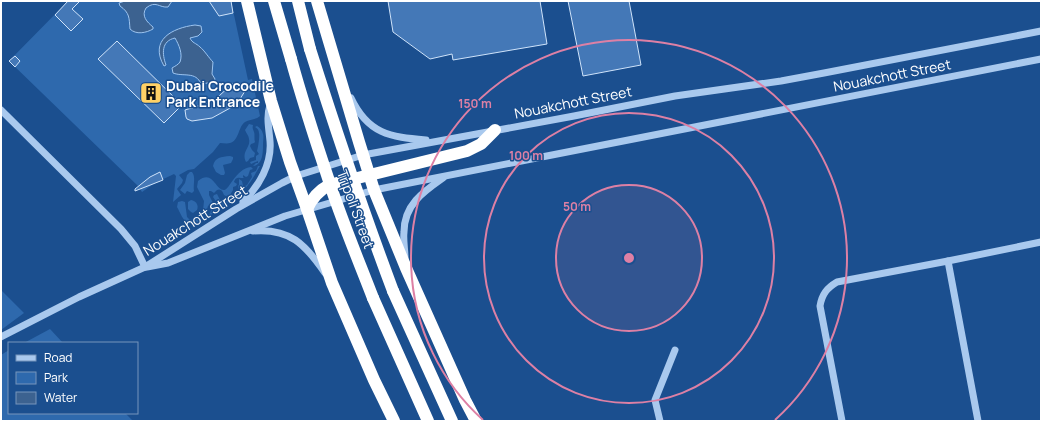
<svg xmlns="http://www.w3.org/2000/svg" width="1042" height="422" viewBox="0 0 1042 422" font-family="Manrope,sans-serif">
<style>
.green{fill:#2e69ad}
.water{fill:#3c6290;stroke:#9cc4f0}
.building{fill:#4478b7;stroke:#cfe3fa}
.lines{fill:none;stroke-linecap:round;stroke-linejoin:round}
.minor{stroke:#a9c9ee;stroke-width:7}
.highway{stroke:#fff;stroke-width:12}
.highway-bridge{stroke:#fff;stroke-width:12}
.ring{fill:none;stroke:#dd80a5;stroke-width:2}
.labels{text-anchor:middle;dominant-baseline:central;stroke-width:3;stroke-linejoin:round;paint-order:stroke}
.street-label{font-size:14px;fill:#fff;stroke:#1b4f8f}
.poi-label{font-size:14px;font-weight:bold;fill:#fff;stroke:#1b4f8f;text-anchor:start}
.centre{fill:#dd80a5;stroke:#1b4f8f;stroke-width:2}
.ring-label{font-size:12px;text-anchor:middle;font-weight:bold;fill:#dd80a5;stroke:#1b4f8f;stroke-width:3;stroke-linejoin:round;paint-order:stroke}
</style>
<rect width="100%" height="100%" fill="#1b4f8f"/>
<!-- green -->
<g class="green">
<path d="M68,1h163l17,79 4,-1 8,37c-4,4 -10,3 -15,6 -7,5 -6,19 -15,21 -3,1 -7,0 -10,0l-7,9 -19,17 -6,1 -9,5 4,5 -1,3 -5,6 4,6 -8,7 3,-26 -2,-2 -19,9 -13,9 -4,-6 -129,-125z"/>
<path d="M249,124l4,1c-1,3 0,4 1,7 1,2 0,7 1,10l-1,1 -3,1 -1,2 2,4 3,3 -1,4 -4,1 -2,3 -2,1c-5,-11 5,-14 3,-23 0,-3 -3,-6 -4,-9z"/>
<path d="M257,126c3,2 5,4 6,8 1,3 0,7 0,10 0,8 0,21 -10,22l3,-3h2v-2l-7,3 -1,-2 6,-2v-4l3,-2 -2,-3c1,-3 3,-15 2,-18 0,-3 -2,-5 -4,-6z"/>
<path d="M230,156l3,1v2l-2,4 -8,2 2,8 -1,2h-3l-5,-3 -3,-6c2,-9 8,-9 17,-10z"/>
<path d="M258,166h2c-4,6 -7,13 -12,19 -6,9 -42,35 -52,38 -2,1 -4,1 -6,1 -7,-2 -10,-12 -13,-17l1,-5 4,-1 3,1 2,15 3,3 5,-1 6,-5 2,1 -2,4h2l7,-5 2,-7 5,-2v-2l-4,-6 1,-2 3,-1 4,8h2l3,-4h5l8,-8 -1,-4 1,-1v-6l3,2 1,5h2l2,-1 5,-8 -1,-4 5,-2z"/>
<path d="M251,167l2,2 -3,1 -2,6 -2,1 -3,-2v2l1,1c-5,0 -8,-2 -10,4l3,2 -1,2 -3,1v3l-3,5 -4,1 -2,-1c-1,-3 -3,-7 -7,-5l-3,3 -3,-2h-2v4l4,8 -5,3 -1,3 -2,3 -2,-1 1,-10 -7,-14 1,-6c15,-12 17,9 26,9 5,1 11,-21 27,-23z"/>
<path d="M190,172h2c4,5 1,12 2,19l-2,2 -5,-2 -2,3 -5,-4 5,-7 2,-8z"/>
<path d="M191,200c5,1 8,5 6,10l-4,3 -2,-1 -3,-3v-7z"/>
<path d="M1,290l23,23 -23,17z"/>
<path d="M50,329l13,14h-39z"/>
<path d="M9,350v63h116l8,8h-132v-66z"/>
</g>
<!-- water -->
<g class="water">
<path d="M125,1h47l-4,6c-9,1 -12,-7 -22,1 -5,8 1,14 7,19v2c-7,4 -17,6 -23,0 -1,-11 0,-16 -10,-23l-1,-3z"/>
<path d="M195,25l6,1 1,6 -4,4 -8,2c2,5 6,5 10,9 4,3 9,11 13,15l-1,12 3,5 -1,3 -13,2c-5,-13 -18,-7 -28,-11l-1,-5c3,-2 6,-3 8,-6 3,-8 -1,-17 -5,-24 -14,3 -13,16 -9,27l-2,1c-15,-26 8,-38 31,-41z"/>
</g>
<!-- building -->
<g class="building">
<path d="M68,1h12l-8,8 11,10 -12,12 -16,-16z"/>
<path d="M209,1h22l2,12 -14,3z"/>
<path d="M388,1h152l7,43 -94,16 -1,-6 -22,5 -37,-27z"/>
<path d="M568,1h61l12,64 -58,11z"/>
<path d="M117,41l65,64 -18,18 -66,-64z"/>
<path d="M15,56l5,5 -5,6 -6,-6z"/>
<path d="M235,83h4l3,1 2,4 1,3 -5,8 -8,8 -20,11 -20,3 -5,-2 -1,-2 -1,-7 23,-7 6,-3 5,-4 13,-12z"/>
<path d="M160,172l3,8 -28,11v-2l15,-12z"/>
</g>
<g class="lines">
<!-- minor -->
<g class="minor">
<path d="M351,98c17,36 39,39 75,42"/>
<path d="M1,110l120,119 14,17 10,21"/>
<path d="M243,202c16,-16 29,-38 27,-61 -1,-12 -4,-24 0,-36"/>
<path d="M253,231c37,-3 52,13 72,42"/>
<path d="M405,258c0,-9 -2,-17 -1,-26 0,-27 19,-40 39,-54"/>
<path d="M948,261l30,160"/>
<path d="M147,267l21,-4 117,-47 89,-26 667,-131"/>
<path d="M1,337l78,-40 66,-30 91,-58 46,-26 14,-7 67,-21 211,-39 101,-20 106,-15 43,-8 217,-42"/>
<path d="M660,421l-5,-21 20,-50"/>
<path d="M842,421l-22,-115c2,-12 7,-18 17,-24l111,-21 93,-19"/>
</g>
<!-- highway -->
<g class="highway">
<path d="M247,1l24,100 19,61 17,47 25,74 42,97 20,41"/>
<path d="M274,1l17,58"/>
<path d="M298,1l12,48"/>
<path d="M317,1l42,141 15,48 32,78 59,132 11,21"/>
<path d="M307,209c5,-11 11,-18 22,-24l138,-34 14,-7 14,-14"/>
<path d="M393,291l59,130"/>
<path d="M373,298l55,123"/>
</g>
<!-- highway-bridge -->
<g class="highway-bridge">
<path d="M310,49c26,82 53,162 83,242"/>
<path d="M291,59c11,40 24,80 37,119 13,41 30,81 45,120"/>
</g>
</g>
<!-- distance rings -->
<circle cx="629" cy="258" r="73" fill="#dd80a5" fill-opacity=".12"/>
<g class="ring">
<circle cx="629" cy="258" r="73"/>
<circle cx="629" cy="258" r="145"/>
<path d="M483 420A218 218 0 1 1 775 420"/>
</g>
<!-- icons -->
<defs>
<g id="building-square" transform="scale(1.15)"><rect x="-9" y="-9" width="18" height="18" rx="4" fill="#ffd166" stroke="#1b4f8f"/><path d="M-4-6H4V6H1V3H-1V6H-4ZM-2.5-4.3h1.7v1.8h-1.7ZM.8-4.3h1.7v1.8H.8ZM-2.5-1h1.7V.8h-1.7ZM.8-1h1.7V.8H.8Z" fill="#111"/></g>
</defs>
<g fill-rule="evenodd">
<use href="#building-square" x="151" y="93"/>
</g>
<g class="labels">
<!-- street labels -->
<g class="street-label">
<text transform="translate(892 75) rotate(-11)">Nouakchott Street</text>
<text transform="translate(573 102) rotate(-11)">Nouakchott Street</text>
<text transform="translate(356 209) rotate(70)">Tripoli Street</text>
<text transform="translate(195 220) rotate(-32)">Nouakchott Street</text>
</g>
<!-- poi labels -->
<g class="poi-label">
<text x="166" y="85">Dubai Crocodile<tspan x="166" dy="16">Park Entrance</tspan></text>
</g>
</g>
<circle cx="629" cy="258" r="6" class="centre"/>
<g class="ring-label">
<text x="475" y="108">150 m</text>
<text x="526" y="160">100 m</text>
<text x="577" y="211">50 m</text>
</g>
<!-- border -->
<rect width="1042" height="422" fill="none" stroke="#ffffff" stroke-width="4"/>
<!-- legend -->
<rect x="8" y="342" width="130" height="72" fill="#1b4f8f" stroke="#7695bc"/>
<rect x="16" y="355" width="20" height="6" fill="#a9c9ee" stroke="#7695bc"/>
<text x="44" y="362" font-size="12" fill="#ffffff">Road</text>
<rect x="16" y="372" width="20" height="12" fill="#2e69ad" stroke="#7695bc"/>
<text x="44" y="382" font-size="12" fill="#ffffff">Park</text>
<rect x="16" y="392" width="20" height="12" fill="#3c6290" stroke="#7695bc"/>
<text x="44" y="402" font-size="12" fill="#ffffff">Water</text>
</svg>
